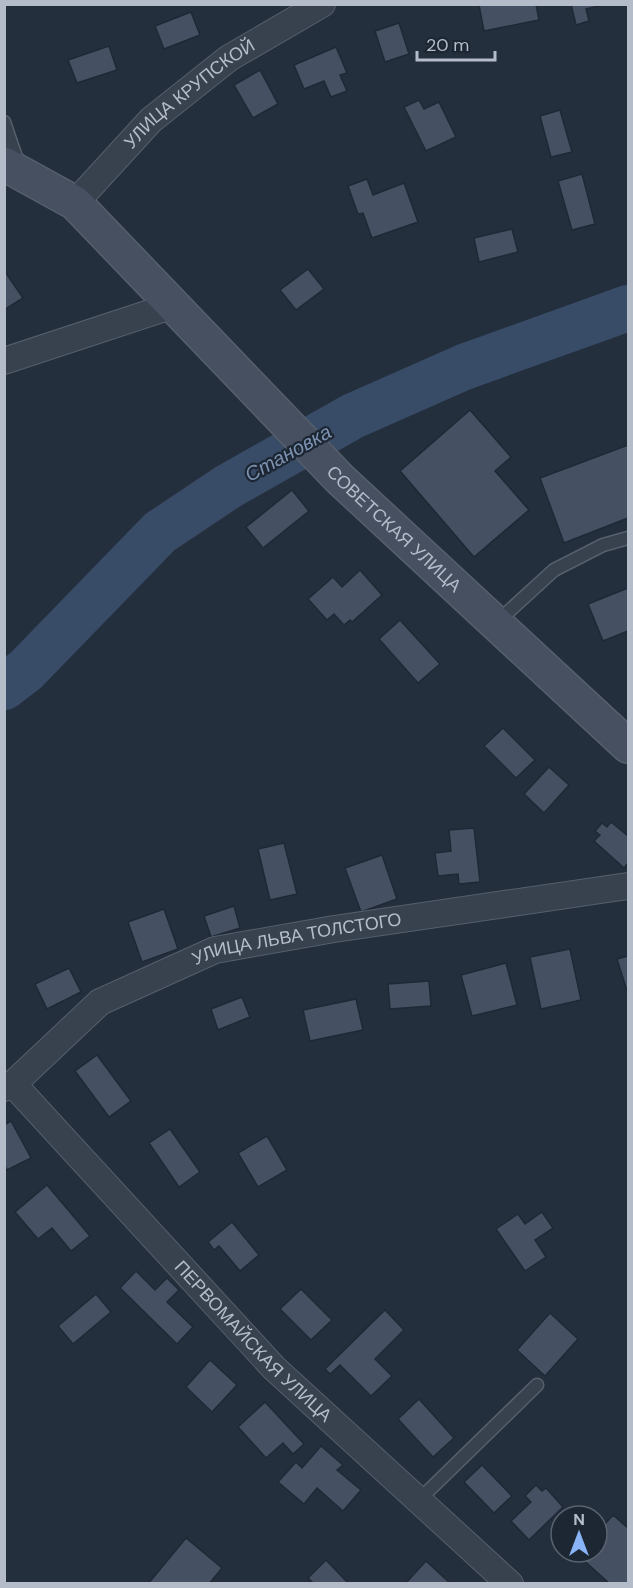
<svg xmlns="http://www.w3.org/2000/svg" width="633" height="1588" viewBox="0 0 633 1588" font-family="'DM Sans',sans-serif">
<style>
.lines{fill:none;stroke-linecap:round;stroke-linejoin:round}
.river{stroke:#394c67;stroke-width:46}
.building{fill:#455162;stroke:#1f2835;stroke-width:1.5}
.lane-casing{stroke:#565f6c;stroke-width:15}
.street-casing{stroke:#565f6c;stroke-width:28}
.secondary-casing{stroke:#565f6c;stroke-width:36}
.lane{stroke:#38414e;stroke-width:12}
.street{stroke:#38414e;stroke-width:26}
.secondary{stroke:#465061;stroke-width:33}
.labels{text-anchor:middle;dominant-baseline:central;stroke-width:4.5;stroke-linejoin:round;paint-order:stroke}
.street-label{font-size:18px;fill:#b4bcc9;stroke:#1d2633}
.water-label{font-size:20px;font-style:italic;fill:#7c92b1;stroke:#1d2633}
</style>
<rect width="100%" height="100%" fill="#242f3e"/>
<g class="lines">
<!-- river -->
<path class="river" d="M4,687l22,-17 134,-138 69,-46 124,-70 111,-49 164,-59"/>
</g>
<!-- building -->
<g class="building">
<path d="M484,4h52l3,16 -55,11 -5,-26z"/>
<path d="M571,4h35l-20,5 3,12 -13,4z"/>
<path d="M191,12l9,23 -36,14 -9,-23z"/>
<path d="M399,23l10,31 -24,8 -10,-31z"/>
<path d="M109,46l8,24 -40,13 -9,-23z"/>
<path d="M336,47l11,26 -7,2 7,16 -16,6 -7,-16 -20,8 -10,-24z"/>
<path d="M260,70l18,34 -25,14 -19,-33z"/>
<path d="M419,100l5,9 15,-7 17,35 -30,14 -22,-44z"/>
<path d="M560,110l12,42 -21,5 -11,-41z"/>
<path d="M582,174l13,50 -23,6 -14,-49z"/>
<path d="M367,179l6,16 31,-12 14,39 -46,16 -9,-25 -5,1 -10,-28z"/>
<path d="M512,229l6,23 -39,10 -5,-24z"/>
<path d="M308,269l16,20 -28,21 -16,-20z"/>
<path d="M4,270l19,28 -19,12z"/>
<path d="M470,410l41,47 -16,14 34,39 -55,47 -74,-86z"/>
<path d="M628,445v73l-64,25 -24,-65z"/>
<path d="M292,490l17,21 -46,37 -17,-21z"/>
<path d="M360,570l22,25 -30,27 -2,-2 -6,5 -10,-11 -7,6 -19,-21 25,-22 9,10z"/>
<path d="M628,588v43l-25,10 -15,-37z"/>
<path d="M400,620l40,44 -22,19 -39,-44z"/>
<path d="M503,728l32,32 -19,18 -32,-32z"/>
<path d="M549,767l20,18 -25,28 -20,-19z"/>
<path d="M611,822l17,14v27l-4,5 -30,-27 6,-6 -5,-4 7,-8 5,4z"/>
<path d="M474,828l6,54 -21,2 -1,-10 -20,2 -3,-23 16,-2 -2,-21z"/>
<path d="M284,843l13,51 -27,6 -12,-51z"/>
<path d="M382,855l15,44 -36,13 -16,-44z"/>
<path d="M234,906l6,22 -29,9 -7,-21z"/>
<path d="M164,909l14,40 -36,13 -14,-40z"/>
<path d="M570,949l11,51 -40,9 -11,-52z"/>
<path d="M628,956v38l-11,-35z"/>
<path d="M506,963l11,42 -45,11 -11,-41z"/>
<path d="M69,968l12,24 -34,17 -12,-25z"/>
<path d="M429,981l2,25 -41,3 -2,-25z"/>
<path d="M242,997l8,20 -32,13 -7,-21z"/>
<path d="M356,999l7,31 -53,11 -7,-31z"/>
<path d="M97,1055l34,46 -22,16 -34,-46z"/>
<path d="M11,1121l20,37 -24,12 -3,-5v-40z"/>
<path d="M170,1129l30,43 -21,15 -30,-44z"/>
<path d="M267,1136l20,34 -29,17 -20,-34z"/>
<path d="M47,1185l43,51 -19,15 -19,-23 -14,11 -23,-27z"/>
<path d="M542,1212l11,16 -18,12 11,17 -21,14 -29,-42 22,-15 7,10z"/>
<path d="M232,1222l27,33 -19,16 -21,-25 -5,4 -6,-8z"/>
<path d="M136,1271l19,19 12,-12 12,12 -12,12 26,25 -16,17 -57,-56z"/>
<path d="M301,1289l31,31 -21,20 -31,-31z"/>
<path d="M96,1294l15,18 -38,32 -15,-18z"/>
<path d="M385,1310l19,20 -29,29 17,17 -21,20 -31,-31 -10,9 -5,-5z"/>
<path d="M550,1313l28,26 -33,37 -28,-26z"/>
<path d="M210,1360l27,25 -25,27 -26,-25z"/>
<path d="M419,1399l35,39 -21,19 -35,-38z"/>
<path d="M265,1402l39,42 -11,10 -10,-11 -17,15 -28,-31z"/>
<path d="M321,1446l22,19 -6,5 24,20 -18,21 -26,-23 -13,16 -26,-22 18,-20 6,6z"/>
<path d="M482,1465l30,31 -18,17 -30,-31z"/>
<path d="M536,1485l6,6 4,-3 17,19 -34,33 -18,-19 20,-19 -6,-6z"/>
<path d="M613,1515l15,13v56h-18l-32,-29 2,-3h17v-19z"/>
<path d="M186,1538l36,30 -13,16h-61z"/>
<path d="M326,1560l23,24h-35l-6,-6z"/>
<path d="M426,1561l25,23h-46z"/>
</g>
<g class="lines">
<!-- lane casing -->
<g class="lane-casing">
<g id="lane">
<path d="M4,122l15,44"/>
<path d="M496,623l58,-53 49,-25 25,-7"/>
<path d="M418,1501l119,-116"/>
</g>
</g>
<!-- street casing -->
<g class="street-casing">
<g id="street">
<path id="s1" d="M75,203l76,-83 78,-62 93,-54"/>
<path d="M4,361l170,-56"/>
<path id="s2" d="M13,1084l261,284 236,216"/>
<path id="s3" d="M4,1088l9,-4 87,-82 115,-52 119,-21 294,-43"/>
</g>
</g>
<!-- secondary casing -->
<g class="secondary-casing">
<g id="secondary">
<path id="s4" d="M4,164l71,39 265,276 288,267"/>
</g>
</g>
<!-- lane -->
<use href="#lane" class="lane"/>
<!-- street -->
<use href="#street" class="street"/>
<!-- secondary -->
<use href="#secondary" class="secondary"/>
</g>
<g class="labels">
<!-- street labels -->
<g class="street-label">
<text stroke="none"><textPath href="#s1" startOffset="159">УЛИЦА КРУПСКОЙ</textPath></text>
<text stroke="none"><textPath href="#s4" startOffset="537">СОВЕТСКАЯ УЛИЦА</textPath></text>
<text stroke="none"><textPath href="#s3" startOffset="338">УЛИЦА ЛЬВА ТОЛСТОГО</textPath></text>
<text stroke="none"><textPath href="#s2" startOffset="352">ПЕРВОМАЙСКАЯ УЛИЦА</textPath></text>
</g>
<!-- water labels -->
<g class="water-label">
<text transform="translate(288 453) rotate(-29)">Становка</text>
</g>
</g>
<!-- border -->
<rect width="633" height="1588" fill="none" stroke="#b4bcc9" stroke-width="12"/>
<!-- north arrow -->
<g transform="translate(579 1534)"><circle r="28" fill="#1d2633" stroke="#59626f" stroke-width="1.5"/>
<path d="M0-4.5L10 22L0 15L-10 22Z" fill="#8ab4f8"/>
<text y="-9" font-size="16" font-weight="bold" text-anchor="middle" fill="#b4bcc9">N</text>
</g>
<!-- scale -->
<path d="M417 51v9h78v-9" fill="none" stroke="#b4bcc9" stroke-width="3"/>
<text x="426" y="51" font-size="18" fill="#b4bcc9" stroke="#1d2633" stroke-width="4.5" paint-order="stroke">20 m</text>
</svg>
